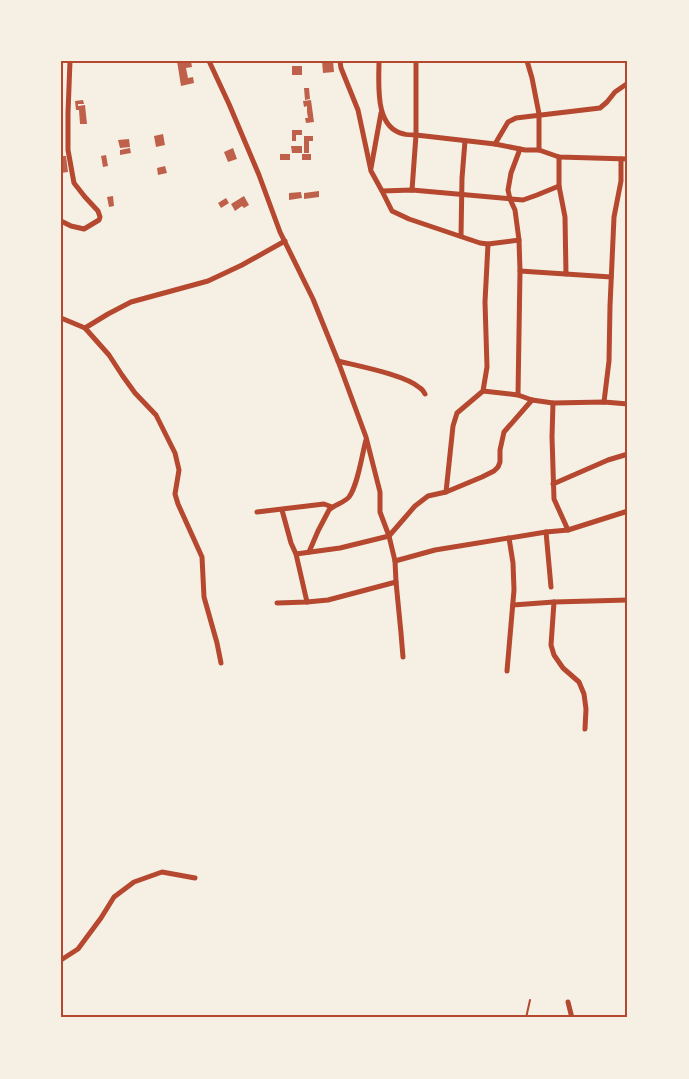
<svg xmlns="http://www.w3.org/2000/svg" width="689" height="1079" viewBox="0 0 689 1079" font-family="Inter,sans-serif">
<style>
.building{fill:#bf614a}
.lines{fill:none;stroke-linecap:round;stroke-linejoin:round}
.path{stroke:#b5482f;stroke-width:2}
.minor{stroke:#b5482f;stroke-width:5}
.neatline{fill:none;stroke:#b5482f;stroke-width:2}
</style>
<rect width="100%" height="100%" fill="#f6efe4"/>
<!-- building -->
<g class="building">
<path d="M177,61h14l1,6 -6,1 2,10 5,-1 1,6 -13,3z"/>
<path d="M322,61h11l1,11 -11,1z"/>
<rect x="292" y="66" width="10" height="9"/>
<path d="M304,88h5l1,11 -5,1z"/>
<path d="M83,100l1,4h-6v2l7,-1 2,19h-7l-1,-14h-3l-1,-9z"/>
<path d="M311,100l3,22 -8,1 -1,-5h3l-1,-6v-6l-3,1 -1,-6z"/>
<path d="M292,130h10v5h-6v6h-4z"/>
<path d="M163,134l2,11 -9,2 -2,-11z"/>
<path d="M304,136h9v5h-4v12h-5z"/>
<path d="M129,139l1,8 -10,1 -2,-8z"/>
<path d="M291,146h11v7h-10z"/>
<path d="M130,148l1,5 -11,2v-5z"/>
<path d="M233,148l4,11 -9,3 -4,-10z"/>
<rect x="280" y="154" width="10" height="6"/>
<rect x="302" y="154" width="9" height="6"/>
<path d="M106,155l2,11 -5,1 -2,-11z"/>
<path d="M61,156h5l2,16 -7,1z"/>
<path d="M165,166l2,7 -9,2 -1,-7z"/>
<path d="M319,191v6l-15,2v-6z"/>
<path d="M301,192l1,6 -13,2v-7z"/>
<path d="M113,196l1,10 -5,1 -2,-10z"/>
<path d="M244,196l5,9 -5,3 -2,-2 -7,5 -4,-7z"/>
<path d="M226,198l3,5 -8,5 -3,-5z"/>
</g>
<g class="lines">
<!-- path -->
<path class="path" d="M526,1018l4,-18"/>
<!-- minor -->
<g class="minor">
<path d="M209,61l20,43 30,71 21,57 33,67 25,62 28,76 14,55v20l9,24 6,25 1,21 5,51 2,24"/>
<path d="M340,61l1,7 17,42 13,61 11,20 10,20 17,8 71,24 8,1 31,-4"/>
<path d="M379,61c0,23 -5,67 25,73 3,1 8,1 12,1l79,9 30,6h14l20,7 69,2"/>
<path d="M527,61l5,17 7,36v36"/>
<path d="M495,144l13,-22 8,-4 84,-10 7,-6 8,-10 13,-9"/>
<path d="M559,157v29l6,31 1,57"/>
<path d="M371,168l10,-55"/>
<path d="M412,190l4,-55v-74"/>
<path d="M382,191l30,-1 111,10 14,-5 22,-9"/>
<path d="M61,221l10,5 13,3 15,-9 1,-3 -2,-6 -13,-14 -11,-14 -6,-33v-37l2,-52"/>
<path d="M461,236l1,-58 3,-37"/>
<path d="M520,271l91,6"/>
<path d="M61,318l24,10 24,27 13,20 13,18 21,22 19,38 4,17 -4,24 3,10 24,53 2,40 13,46 4,20"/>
<path d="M85,328l23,-14 23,-12 77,-21 34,-16 43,-24"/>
<path d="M338,361c20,5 68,14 82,27 2,1 4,4 5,6"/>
<path d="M483,391l35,4 14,5 21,3 51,-1 24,2"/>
<path d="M518,395l2,-124 -1,-31 -4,-30 -5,-11 -2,-9 3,-17 9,-24"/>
<path d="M604,402l5,-41 1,-55 4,-89 7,-36v-22"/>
<path d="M553,403l-1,34 2,62 14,31"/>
<path d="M553,484l55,-24 20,-6"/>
<path d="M446,492l7,-66 4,-13 26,-22 4,-24 -2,-65 3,-58"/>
<path d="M282,510l9,33 5,11 11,48"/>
<path d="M257,512l67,-8 8,3"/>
<path d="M546,532l5,55"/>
<path d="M309,552l9,-21 11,-21c6,-6 15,-7 20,-13 9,-12 13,-43 17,-57"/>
<path d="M296,554l44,-6 49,-12 26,-30 13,-10 18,-4 36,-15 12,-6 4,-4 2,-5v-12l4,-18 28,-32"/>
<path d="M395,561l40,-11 111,-18 22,-2 60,-19"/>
<path d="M554,602l-3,43 3,10 9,13 16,14 5,12 2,15 -1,20"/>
<path d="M277,603l30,-1 21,-2 68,-18"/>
<path d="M513,605l41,-3 74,-2"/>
<path d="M507,671l7,-81 -1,-27 -4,-25"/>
<path d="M61,960l17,-11 23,-31 13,-21 20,-15 28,-10 33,6"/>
<path d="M568,1002l4,16"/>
</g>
</g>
<!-- border -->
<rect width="689" height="1079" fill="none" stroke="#f6efe4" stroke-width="125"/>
<rect x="62" y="62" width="564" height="954" class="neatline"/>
</svg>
